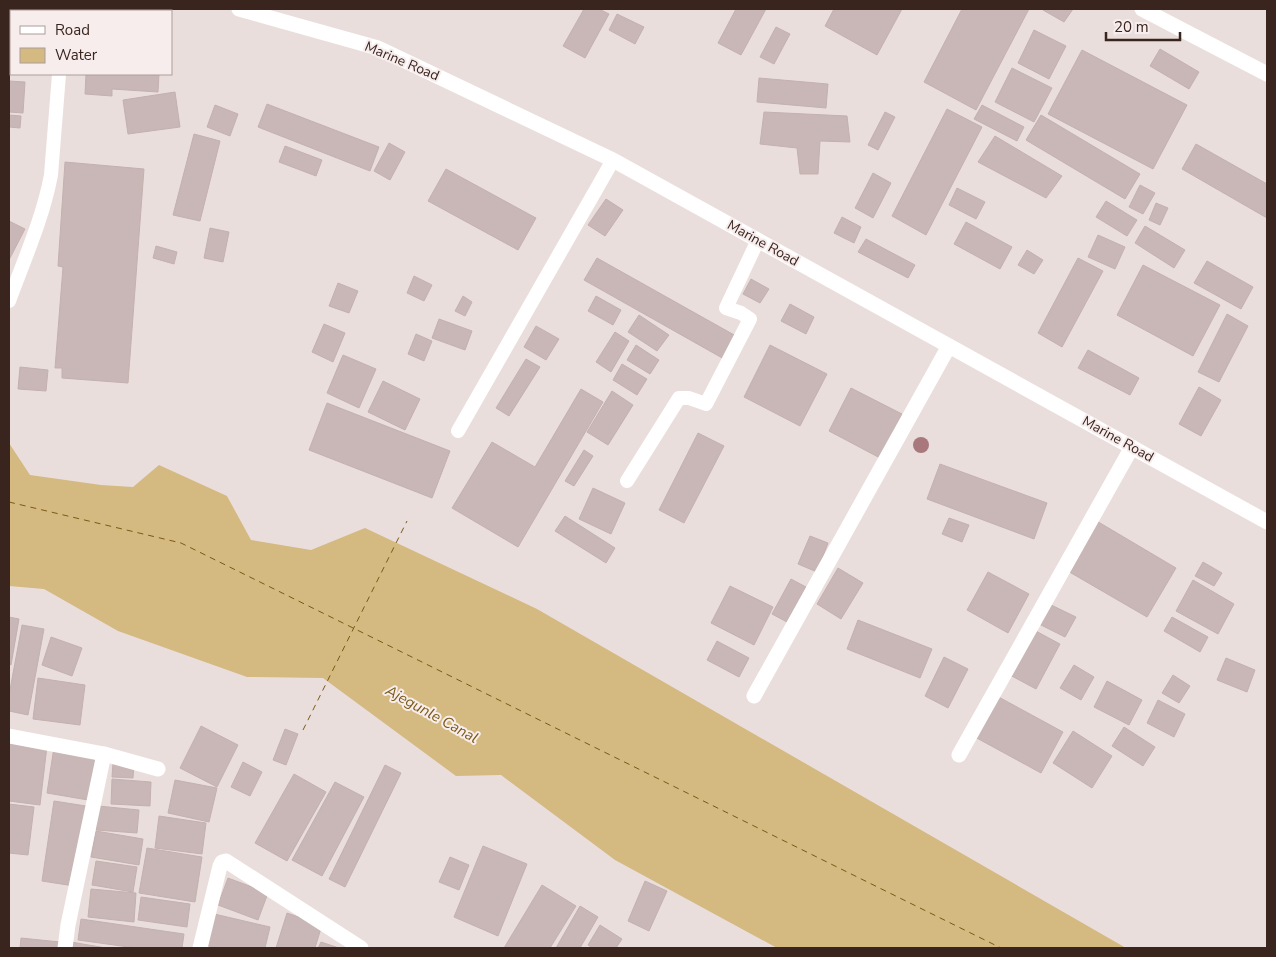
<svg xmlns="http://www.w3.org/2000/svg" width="1276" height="957" viewBox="0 0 1276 957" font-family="'Nunito Sans',sans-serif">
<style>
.water{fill:#d4b980}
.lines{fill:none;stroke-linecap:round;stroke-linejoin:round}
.ferry{stroke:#795a15;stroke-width:1;stroke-dasharray:6 5;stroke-linecap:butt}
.building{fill:#c8b7b6;stroke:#c4b1af}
.lane{stroke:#fff;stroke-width:14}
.street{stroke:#fff;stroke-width:15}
.secondary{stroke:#fff;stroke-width:15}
.tree{fill:#a9787c}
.labels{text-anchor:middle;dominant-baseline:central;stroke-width:4;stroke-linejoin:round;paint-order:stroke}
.street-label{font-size:14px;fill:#3a251e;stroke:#f7eded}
.water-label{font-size:15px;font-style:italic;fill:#795a15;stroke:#f7eded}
</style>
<rect width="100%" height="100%" fill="#eadedd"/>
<!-- water -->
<path class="water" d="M9,443l21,32 71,10 32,2 26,-22 68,31 24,44 60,10 54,-22 172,81 589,339h-349l-162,-88 -114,-85 -45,1 -133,-98 -76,-1 -129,-46 -74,-42 -35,-3z"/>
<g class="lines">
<!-- ferry -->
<g class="ferry">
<path d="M9,502l172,41 820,405"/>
<path d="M303,730l104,-209"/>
</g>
</g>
<!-- building -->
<g class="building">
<path d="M584,9h15l10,5 -24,44 -22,-12z"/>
<path d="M736,9h30l-25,46 -23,-12z"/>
<path d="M834,9h68l-25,46 -52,-29z"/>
<path d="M962,9h67l-53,101 -52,-28z"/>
<path d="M1044,9h29l-9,13 -21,-12z"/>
<path d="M617,14l27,13 -9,17 -26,-14z"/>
<path d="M776,27l14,7 -16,30 -14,-7z"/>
<path d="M1034,30l32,16 -17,33 -31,-16z"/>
<path d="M1160,49l39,23 -10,17 -39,-23z"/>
<path d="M1082,50l105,55 -34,64 -105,-55z"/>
<path d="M1012,68l40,20 -18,34 -39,-20z"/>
<path d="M86,74h73l-1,18 -46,-3v7l-27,-2z"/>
<path d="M759,78l69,6 -2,24 -69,-6z"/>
<path d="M9,81l16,1 -2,31 -14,-1z"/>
<path d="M175,92l5,35 -52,7 -5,-34z"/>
<path d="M267,104l112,43 -9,24 -112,-44z"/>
<path d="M215,105l23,9 -8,22 -23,-9z"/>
<path d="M982,105l42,22 -7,14 -43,-22z"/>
<path d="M947,109l35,18 -56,108 -34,-19z"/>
<path d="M764,112l83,4 3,26 -30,-1 -2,33h-18l-3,-26 -37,-4z"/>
<path d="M885,112l10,5 -17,33 -10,-5z"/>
<path d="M9,115l12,1 -1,12 -11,-1z"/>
<path d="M1041,115l99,59 -15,25 -99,-59z"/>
<path d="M194,134l26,7 -20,80 -27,-6z"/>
<path d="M995,136l67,40 -16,22 -68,-36z"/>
<path d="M389,143l16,9 -15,28 -16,-9z"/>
<path d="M1196,144l71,40v34l-85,-49z"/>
<path d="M285,146l37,14 -6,16 -37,-14z"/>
<path d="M65,162l79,7 -16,214 -66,-5v-10h-7l8,-101 -5,-1z"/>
<path d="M446,169l90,49 -18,32 -90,-49z"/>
<path d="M873,173l18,10 -18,35 -18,-10z"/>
<path d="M1140,185l15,8 -12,21 -14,-7z"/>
<path d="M957,188l28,14 -9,17 -27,-14z"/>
<path d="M606,199l17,11 -18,26 -17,-11z"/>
<path d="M1106,201l31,19 -10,16 -31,-19z"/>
<path d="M1156,203l12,5 -8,17 -11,-5z"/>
<path d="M842,217l19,10 -7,16 -20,-10z"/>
<path d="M9,221l16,8 -16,31z"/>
<path d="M966,222l46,25 -12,22 -46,-25z"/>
<path d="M1145,226l40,24 -11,18 -39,-25z"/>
<path d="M210,228l19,4 -6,30 -19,-4z"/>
<path d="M1098,235l27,12 -10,22 -27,-12z"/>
<path d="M866,239l49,26 -7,13 -50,-26z"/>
<path d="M156,246l21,6 -3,12 -21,-6z"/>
<path d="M1027,250l16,10 -9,14 -16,-9z"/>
<path d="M597,258l139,78 -12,23 -140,-79z"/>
<path d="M1078,258l25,13 -41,76 -24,-14z"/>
<path d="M1207,261l46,26 -12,22 -47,-26z"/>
<path d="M1143,265l77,40 -27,51 -76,-41z"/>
<path d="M414,276l18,9 -8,16 -17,-8z"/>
<path d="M751,279l18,10 -9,14 -17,-9z"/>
<path d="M338,283l20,8 -9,22 -20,-7z"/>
<path d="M463,296l9,6 -7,14 -10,-5z"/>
<path d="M596,296l25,14 -8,15 -25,-14z"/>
<path d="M790,304l24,13 -8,17 -25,-13z"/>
<path d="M1227,314l21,12 -29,56 -21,-10z"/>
<path d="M639,315l30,20 -12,16 -29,-19z"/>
<path d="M439,319l33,12 -7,19 -33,-12z"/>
<path d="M324,324l21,9 -12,29 -21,-10z"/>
<path d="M536,326l23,13 -13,21 -22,-13z"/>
<path d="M615,332l14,9 -18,31 -15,-10z"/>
<path d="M416,334l16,7 -8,20 -16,-7z"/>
<path d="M636,345l23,15 -9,14 -23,-14z"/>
<path d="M770,345l57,29 -27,52 -56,-29z"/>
<path d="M1088,350l51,28 -9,17 -52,-27z"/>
<path d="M343,355l33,14 -17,39 -32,-15z"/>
<path d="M526,359l14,8 -31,49 -13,-8z"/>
<path d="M622,364l25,15 -10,16 -24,-15z"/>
<path d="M20,367l28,3 -2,21 -28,-2z"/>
<path d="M383,381l37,18 -15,31 -37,-18z"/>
<path d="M1199,387l22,13 -20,36 -22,-12z"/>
<path d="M851,388l51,26 -22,44 -51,-27z"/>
<path d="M581,389l22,13 -85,145 -66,-39 40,-66 43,25z"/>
<path d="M612,391l21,14 -25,40 -21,-13z"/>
<path d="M327,403l123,48 -18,47 -123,-48z"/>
<path d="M698,433l26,13 -40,77 -25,-13z"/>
<path d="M584,450l9,6 -19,30 -9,-5z"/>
<path d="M940,464l107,39 -13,36 -107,-40z"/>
<path d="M593,488l32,15 -14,31 -32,-15z"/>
<path d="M565,516l50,32 -9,15 -51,-32z"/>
<path d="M949,518l20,7 -7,17 -20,-8z"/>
<path d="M1095,520l81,48 -29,49 -81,-47z"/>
<path d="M810,536l18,7 -11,29 -19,-8z"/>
<path d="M1203,562l19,11 -8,13 -19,-10z"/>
<path d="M838,568l25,15 -22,36 -24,-15z"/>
<path d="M988,572l41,22 -21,39 -41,-23z"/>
<path d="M791,579l15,8 -19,35 -15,-8z"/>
<path d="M1193,580l41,24 -16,30 -42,-23z"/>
<path d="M730,586l43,21 -19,38 -43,-22z"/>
<path d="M1047,603l29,14 -11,20 -28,-14z"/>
<path d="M9,617l10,2 -8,46 -2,-1z"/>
<path d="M1172,617l36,20 -8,15 -36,-21z"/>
<path d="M858,620l74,29 -12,29 -73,-29z"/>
<path d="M22,625l22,4 -16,86 -19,-4v-16z"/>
<path d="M1032,629l28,15 -24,45 -28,-15z"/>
<path d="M51,637l31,11 -10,28 -30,-11z"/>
<path d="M717,641l32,17 -10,19 -32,-17z"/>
<path d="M944,657l24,12 -20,39 -23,-12z"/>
<path d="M1226,658l29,12 -8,22 -30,-12z"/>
<path d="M1074,665l20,12 -13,23 -21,-12z"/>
<path d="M1173,675l17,11 -11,17 -17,-10z"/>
<path d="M38,678l47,7 -5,40 -47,-6z"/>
<path d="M1107,681l35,19 -13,25 -35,-18z"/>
<path d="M995,695l68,37 -22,41 -68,-37z"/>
<path d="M1158,700l27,14 -11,23 -27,-14z"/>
<path d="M201,726l37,19 -21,42 -37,-19z"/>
<path d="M1124,727l31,20 -12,19 -31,-20z"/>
<path d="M285,729l13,5 -12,31 -13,-5z"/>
<path d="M1073,731l39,25 -20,32 -39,-25z"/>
<path d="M9,742l38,4 -7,59 -31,-4z"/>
<path d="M54,747l42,8 -8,45 -41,-7z"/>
<path d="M243,762l19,10 -12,24 -19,-9z"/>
<path d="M113,763l21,1 -1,14 -21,-1z"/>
<path d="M385,765l16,8 -56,114 -16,-8z"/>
<path d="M294,774l32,18 -39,69 -32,-18z"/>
<path d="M112,779l39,3 -1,24 -39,-2z"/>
<path d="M175,780l42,8 -8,34 -41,-9z"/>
<path d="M335,782l29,15 -42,79 -30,-16z"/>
<path d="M54,801l32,5 -12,80 -32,-5z"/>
<path d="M9,804l25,3 -6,48 -19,-2z"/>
<path d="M98,806l41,4 -2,23 -41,-3z"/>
<path d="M159,816l47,7 -4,31 -47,-6z"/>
<path d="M96,831l47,8 -4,26 -48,-8z"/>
<path d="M483,846l44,18 -29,72 -44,-19z"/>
<path d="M147,848l55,9 -7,45 -56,-9z"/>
<path d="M450,857l19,8 -10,25 -20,-8z"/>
<path d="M96,861l41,6 -4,25 -41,-7z"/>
<path d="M228,878l40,15 -10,27 -40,-15z"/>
<path d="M645,881l22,10 -18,40 -21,-10z"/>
<path d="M542,885l34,21 -26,42h-46z"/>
<path d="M91,889l45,4 -2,29 -46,-5z"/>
<path d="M141,897l49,7 -3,23 -49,-7z"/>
<path d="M580,906l18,11 -18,31h-24z"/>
<path d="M210,913l60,14 -5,21h-47l-14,-3z"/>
<path d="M287,913l35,12 -7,23h-39z"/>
<path d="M81,919l103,15 -2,14h-46l-58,-8z"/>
<path d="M600,925l22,14 -6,9h-24l-4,-3z"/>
<path d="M21,938l39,4 -1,6h-39z"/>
<path d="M71,942l35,6h-36z"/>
<path d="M321,942l18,6h-21z"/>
</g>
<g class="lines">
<!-- lane -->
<g class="lane">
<path d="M63,11v-2"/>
<path d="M9,301c15,-41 34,-83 42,-126l8,-101"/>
<path d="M458,431l155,-271"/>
<path d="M627,481l52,-83h10l17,6 44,-85 -9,-6 -15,-5 32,-68"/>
</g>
<!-- street -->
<g class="street">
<path d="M1142,9l125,65"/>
<path d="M754,696l195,-350"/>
<path d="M9,736l95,18 54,15"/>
<path d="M959,755l173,-308"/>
<path d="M65,948l3,-23 36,-171"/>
<path d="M200,948l20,-82 2,-4 4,-1 135,87"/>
</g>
<!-- secondary -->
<path class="secondary" d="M239,9l139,39 235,112 654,362"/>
</g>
<!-- trees -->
<circle class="tree" cx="921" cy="445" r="8"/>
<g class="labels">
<!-- street labels -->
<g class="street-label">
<text transform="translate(402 61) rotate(23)">Marine Road</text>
<text transform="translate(763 243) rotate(29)">Marine Road</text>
<text transform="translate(1118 439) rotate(29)">Marine Road</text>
</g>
<!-- water labels -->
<g class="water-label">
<text transform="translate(432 714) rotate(29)">Ajegunle Canal</text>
</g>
</g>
<!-- border -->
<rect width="1276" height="957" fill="none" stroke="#3a251e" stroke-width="20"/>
<!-- legend -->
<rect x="10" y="10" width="162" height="65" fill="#f7eded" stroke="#ab9d9a"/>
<rect x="20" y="26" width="25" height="8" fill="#ffffff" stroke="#ab9d9a"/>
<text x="55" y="35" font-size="15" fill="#3a251e">Road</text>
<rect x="20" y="48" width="25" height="15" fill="#d4b980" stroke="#ab9d9a"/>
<text x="55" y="60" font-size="15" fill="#3a251e">Water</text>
<!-- scale -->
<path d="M1106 32v8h74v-8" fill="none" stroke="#3a251e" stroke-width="2.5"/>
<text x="1114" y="32" font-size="15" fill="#3a251e" stroke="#f7eded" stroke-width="4" paint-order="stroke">20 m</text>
</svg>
